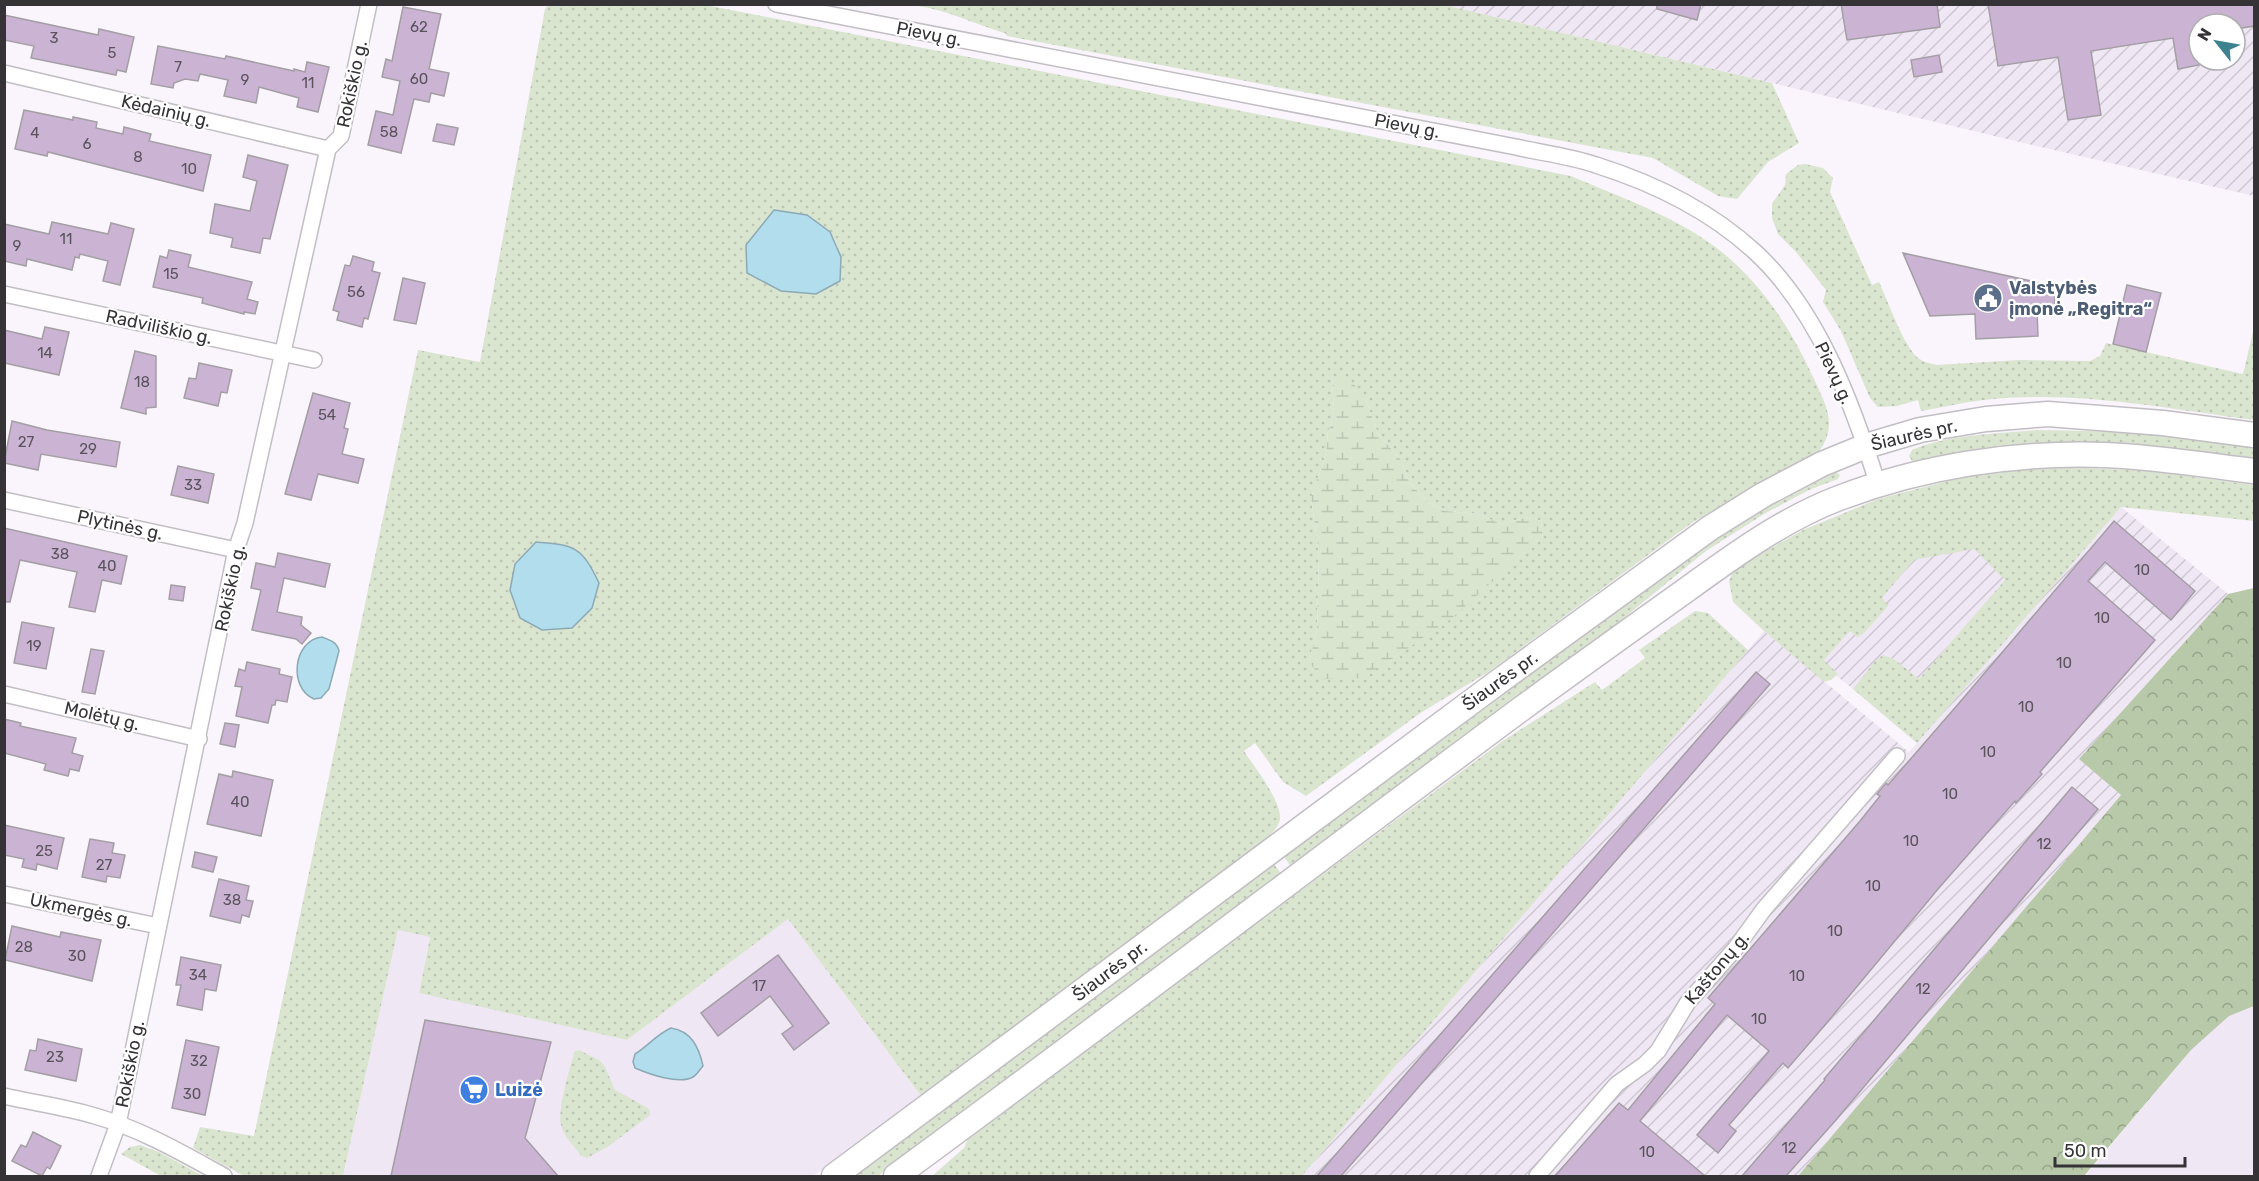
<svg xmlns="http://www.w3.org/2000/svg" width="2259" height="1181" viewBox="0 0 2259 1181" font-family="Rubik,sans-serif">
<style>
.built{fill:#f0e7f4}
.industrial{fill:url(#industrial-furrows);fill-rule:evenodd}
.grass{fill:url(#grass-dots);fill-rule:evenodd}
.forest{fill:url(#forest-crowns)}
.wetland{fill:url(#wetland-marsh)}
.water{fill:#b2ddec;stroke:#8caab5;stroke-width:1.5}
.building{fill:#cbb4d3;stroke:#a39ea4;stroke-width:1.5}
.lines{fill:none;stroke-linecap:round;stroke-linejoin:round}
.street-casing{stroke:#c2bec4;stroke-width:18}
.primary-casing{stroke:#c2bec4;stroke-width:27}
.street{stroke:#fff;stroke-width:15}
.primary{stroke:#fff;stroke-width:24}
.labels{text-anchor:middle;dominant-baseline:central;stroke-width:4.5;stroke-linejoin:round;paint-order:stroke}
.number-label{font-size:15px;fill:#5a535d}
.street-label{font-size:18px;fill:#353336;stroke:#fff}
.service-label{font-size:18px;font-weight:bold;fill:#4e5e75;stroke:#fff;text-anchor:start}
.shop-label{font-size:18px;font-weight:bold;fill:#366cbe;stroke:#fff;text-anchor:start}
</style>
<defs>
<pattern id="industrial-furrows" width="10" height="10" patternUnits="userSpaceOnUse" patternTransform="scale(1.5)"><rect width="10" height="10" fill="#f0e7f4"/><path d="M-1 1l2-2M0 10L10 0M9 11l2-2" fill="none" stroke="#cec7d2"/></pattern>
<pattern id="grass-dots" width="8" height="8" patternUnits="userSpaceOnUse" patternTransform="scale(1.5)"><rect width="8" height="8" fill="#dae5d0"/><path d="M2 2h.1M6 6h.1" fill="none" stroke="#bcc5b3" stroke-width="1.8" stroke-linecap="round"/></pattern>
<pattern id="forest-crowns" width="20" height="18" patternUnits="userSpaceOnUse" patternTransform="scale(1.5)"><rect width="20" height="18" fill="#b7c9a8"/><path d="M2 6a3 3 0 1 1 6 0M12 15a3 3 0 1 1 6 0" fill="none" stroke="#96a48a"/></pattern>
<pattern id="wetland-marsh" width="20" height="14" patternUnits="userSpaceOnUse" patternTransform="scale(1.5)"><rect width="20" height="14" fill="#dae5d0"/><path d="M1 5h8M5 5V1M11 12h8M15 12V8" fill="none" stroke="#bcc5b3"/></pattern>
</defs>
<rect width="100%" height="100%" fill="#faf5fc"/>
<!-- built -->
<g class="built">
<path d="M788,919l133,177 -108,80h-470l55,-246 32,6 -11,56 208,48z"/>
<path d="M2254,1006v170h-169l106,-126 38,-34z"/>
</g>
<!-- industrial -->
<g class="industrial">
<path d="M1445,5h809v191l-226,-52zM2199,24h36v36h-36z"/>
<path d="M2121,507l107,87 -148,165 41,36 -323,381h-496l462,-545 145,121 8,-9 -64,-54 -38,-30 93,-107 183,-11z"/>
</g>
<!-- grass -->
<g class="grass">
<path d="M548,5h158l865,171c49,21 104,40 147,73 43,33 73,80 95,128 13,28 26,48 5,76l-125,69 -203,149 -68,41 -116,84 -23,-14 -28,-39 -11,8c11,17 34,45 36,65 1,8 -6,15 -12,21l-347,259 -133,-177 -161,121 -208,-47 11,-56 -32,-7 -55,246h-99l-51,-28 7,-21 54,9 164,-786 62,12 65,-353zM807,215c30,22 35,28 33,66l-25,13 -34,-3zM1332,376l33,21 13,37 23,26 9,23 19,20 17,8 32,3 23,10 27,-7 13,4 2,15 -92,82 -65,45h-77l8,-36 2,-73 -8,-56 15,-45 2,-21 6,-17z"/>
<path d="M844,5h601l327,78 27,60 -31,19 -31,37 -19,-3 -65,-38 -646,-122 -2,-3c-32,-9 -61,-25 -95,-28 -21,-2 -45,4 -66,0z"/>
<path d="M1805,164l18,4 10,10 -3,14 42,93 7,-3c9,19 24,63 39,76 5,4 12,5 18,7l83,-5 71,1 10,-5 6,-13 137,31 11,-46v92c-85,-11 -174,-29 -261,-21 -24,2 -48,8 -72,12l-3,-11 -21,6 -19,1 -8,-9 -29,-67 -18,-29 3,-12 -30,-38 -18,-18 -6,-16v-14l13,-19 1,-11 12,-9z"/>
<path d="M2037,430l102,2 115,16v12c-54,-6 -109,-16 -163,-17 -59,-2 -116,8 -173,19l-6,-1 -3,-5 3,-6c36,-16 87,-16 125,-20z"/>
<path d="M2045,466l104,5 105,14v36l-133,-14 -204,236 -64,-54 22,-28 8,-6 11,4 25,20 86,-99 -31,-31 -60,11 -32,38 7,7 -26,29 -6,3 -7,-6 -26,29 14,14 -7,6 -7,2 -60,-51 -31,-29 -4,-21 3,-7 11,-10 60,-34 75,-31 100,-26z"/>
<path d="M1836,472l4,3 -2,4 -29,11 -45,24 -58,37 -108,88 -306,229 -8,-11 408,-303 71,-44z"/>
<path d="M1695,611l13,2 40,37 -446,526h-370l32,-28 5,-12 535,-396 91,-58 7,8 43,-32 -6,-8z"/>
<path d="M1274,864l8,11 -404,301h-23z"/>
<path d="M579,1050l20,10 5,5 11,25 33,18 2,4v3l-41,31 -22,12 -6,-2 -2,-3c-6,-8 -16,-18 -18,-28 -4,-13 9,-59 14,-74z"/>
<path d="M140,1145l19,7 44,24h-42l-40,-22 9,-7z"/>
</g>
<!-- forest -->
<path class="forest" d="M2254,588v418l-25,10 -38,34 -107,126h-286l323,-381 -42,-36 149,-165z"/>
<!-- wetland -->
<path class="wetland" d="M1332,376l17,3 16,18 13,37 23,26 9,23 19,20 17,8 32,3 23,10 27,-7 13,4 2,15 -92,83 -65,44 -25,15 -37,1 -15,-16 8,-36 2,-73 -8,-56 15,-45 2,-21 6,-17z"/>
<!-- water -->
<g class="water">
<path d="M774,210l33,5 23,17 11,25 -1,24 -24,13 -35,-3 -34,-18 -1,-28z"/>
<path d="M536,542c39,3 46,5 63,41l-7,25 -20,20 -30,2 -22,-12 -10,-28 5,-26z"/>
<path d="M322,637c8,3 15,5 17,14l-10,38 -8,9 -7,1c-26,-11 -21,-59 8,-62z"/>
<path d="M671,1028c20,3 28,19 32,38 -3,3 -6,9 -10,11 -14,8 -44,-3 -58,-9l-2,-6 2,-8c13,-8 22,-20 36,-26z"/>
</g>
<!-- building -->
<g class="building">
<path d="M1657,4h44l-4,16 -40,-11z"/>
<path d="M1841,4h96l3,23 -93,13z"/>
<path d="M1988,4h266v22l-19,3v-5h-36v41l-21,4 -5,-31 -82,13 10,64 -33,5 -10,-63 -60,9z"/>
<path d="M403,7l38,7 -12,55 20,4 -5,23 -13,-3 -2,9 -15,-3 -13,54 -33,-8 8,-34 17,4 7,-34 -18,-4 4,-18 6,2z"/>
<path d="M4,15l94,20 1,-6 35,8 -8,35 -9,-2 -1,5 -85,-17 3,-12 -30,-6z"/>
<path d="M158,46l67,13 1,-3 68,15v-2l11,3 2,-10 22,5 -11,45 -21,-5 2,-9 -40,-11 -3,16 -32,-7 4,-16 -28,-6 -2,7 -13,-2 -11,4 -1,5 -22,-4z"/>
<path d="M1939,55l3,17 -28,5 -3,-17z"/>
<path d="M24,110l49,10v-3l24,5 -1,6 27,6 1,-7 27,7 -2,7 62,14 -8,36 -155,-39 -1,4 -32,-7z"/>
<path d="M437,124l21,4 -4,17 -21,-4z"/>
<path d="M248,155l40,10 -18,74 -7,-1 -3,15 -29,-6 2,-9 -23,-5 5,-29 35,7 7,-30 -14,-4z"/>
<path d="M52,222l56,12 3,-11 23,6 -14,56 -17,-4 5,-20 -28,-7 -1,4 -4,-1 -3,13 -45,-11 -1,7 -22,-5v-37l45,10z"/>
<path d="M169,250l22,5 -3,12 64,15 -5,17 11,3 -3,12 -11,-2v2l-42,-11 1,-5 -50,-11 7,-31 7,2z"/>
<path d="M1903,253l151,33 1,24 -18,1 1,25 -62,3 -1,-25 -45,2z"/>
<path d="M353,256l21,6 -2,9 8,2 -12,46 -4,-1 -2,9 -25,-7 2,-8 -6,-2 12,-45 5,1z"/>
<path d="M403,278l22,5 -9,41 -22,-4z"/>
<path d="M2127,285l34,8 -15,59 -33,-8z"/>
<path d="M45,327l24,5 -10,43 -55,-12v-33l38,9z"/>
<path d="M135,351l21,5v51l-10,1v6l-25,-6z"/>
<path d="M199,363l33,7 -5,23 -6,-1 -3,14 -34,-8 5,-20 7,1z"/>
<path d="M313,393l37,10 -6,25 4,1 -6,25 22,5 -6,24 -40,-9 -7,26 -26,-6z"/>
<path d="M12,421l35,9 73,12 -4,25 -75,-13 -3,16 -34,-7z"/>
<path d="M178,466l36,8 -6,29 -37,-8z"/>
<path d="M2114,521l81,70 -24,29 -66,-58 -17,19 67,59 -115,132 2,2 -26,29 -1,-2 -77,88 -113,136 -37,43 -5,-5 -54,62 7,6 -18,22 -21,-18 72,-84 -42,-36 -87,106 65,55h-150l64,-73 9,7 87,-106 -7,-6 152,-177 20,-25 -3,-2 9,-11 2,2 72,-83z"/>
<path d="M4,528l123,28 -6,28 -19,-4 -7,32 -26,-5 8,-35 -57,-12 -10,42h-6z"/>
<path d="M278,553l52,11 -5,23 -41,-9 -7,34 25,5 -1,8 10,8 -9,11 -6,-5 -44,-9 9,-40 -10,-2 5,-25 19,4z"/>
<path d="M171,585l14,2 -2,14 -14,-2z"/>
<path d="M22,622l32,6 -8,41 -32,-6z"/>
<path d="M91,649l13,2 -9,43 -13,-2z"/>
<path d="M247,662l33,7 -1,5 13,3 -5,25 -11,-2 -1,5h-3l-4,18 -32,-7 6,-29 -7,-1 4,-17 6,2z"/>
<path d="M1756,672l14,12 -429,492h-24z"/>
<path d="M4,719l17,4 -1,3 56,12 -4,15 11,3 -4,15 -9,-2 -2,7 -24,-6 2,-6 -42,-11z"/>
<path d="M225,723l14,2 -4,22 -15,-3z"/>
<path d="M233,771l40,9 -12,56 -54,-12 12,-50 13,3z"/>
<path d="M2072,787l26,22 -262,311 -50,56h-44l83,-96 -1,-1z"/>
<path d="M4,825l60,13 -7,31 -20,-5 -1,6 -14,-3 2,-8 -20,-4z"/>
<path d="M90,839l24,4 -2,10 13,2 -5,23 -13,-2 -1,6 -24,-5z"/>
<path d="M195,852l22,5 -4,15 -21,-5z"/>
<path d="M219,879l30,7 -3,14 7,1 -4,16 -7,-2 -2,8 -30,-7z"/>
<path d="M12,926l48,11 1,-5 40,8 -9,41 -87,-21z"/>
<path d="M778,955l51,68 -35,27 -12,-16 11,-8 -23,-30 -52,40 -17,-23z"/>
<path d="M181,957l40,8 -5,26 -11,-2 -3,21 -25,-5 4,-20h-5z"/>
<path d="M425,1020l126,22 -26,96 33,38h-167z"/>
<path d="M38,1039l44,10 -6,32 -51,-11 5,-20 6,1z"/>
<path d="M186,1040l33,7 -14,68 -33,-7z"/>
<path d="M33,1132l28,14 -11,23 -3,-2 -5,9 -30,-15 9,-16 5,2z"/>
</g>
<g class="lines">
<!-- street casing -->
<g class="street-casing">
<g id="street">
<path d="M776,4l740,143c26,6 54,9 80,18 57,18 113,45 158,86 64,58 99,154 124,234"/>
<path d="M4,73l324,76"/>
<path d="M4,294l310,66"/>
<path d="M4,500l232,50"/>
<path d="M4,694l195,45"/>
<path d="M4,894l154,32"/>
<path d="M4,1096c30,7 61,11 91,20 46,13 87,37 129,60"/>
<path d="M99,1176l19,-52 118,-574 9,-27 83,-374 13,-13 28,-132"/>
<path d="M1537,1176l80,-92 28,-20 13,-13 30,-49 47,-53 29,-40 133,-153"/>
</g>
</g>
<!-- primary casing -->
<g class="primary-casing">
<g id="primary">
<path d="M834,1176l660,-491 216,-157 53,-33 59,-31 44,-18 54,-16 66,-11 62,-5 115,9 91,12"/>
<path d="M896,1176c210,-154 416,-312 625,-467 56,-41 112,-81 168,-121 47,-34 95,-69 150,-90 84,-32 176,-46 265,-43 51,2 101,10 150,16"/>
</g>
</g>
<!-- street -->
<use href="#street" class="street"/>
<!-- primary -->
<use href="#primary" class="primary"/>
</g>
<!-- icons -->
<defs>
<g id="civic-disc" transform="scale(1.5)"><circle r="9.5" fill="#5c6f8a" stroke="#fff"/><path d="M-.6-6.5H3V-4.5H.6V-3L4-1V1h2V6H-6V1h2V-1L-.6-3ZM-1.2 2.5V6h2.4V2.5Z" fill="#fff"/></g>
<g id="supermarket-disc" transform="scale(1.5)"><circle r="9.5" fill="#3f7fe0" stroke="#fff"/><path d="M-6-5.5h2.5l.6 2H6L4.5 2H-2.5L-4.4-4H-6ZM-1.5 3.2a1.3 1.3 0 1 0 .1 0ZM3 3.2a1.3 1.3 0 1 0 .1 0Z" fill="#fff"/></g>
</defs>
<g fill-rule="evenodd">
<use href="#civic-disc" x="1988" y="298"/>
<use href="#supermarket-disc" x="474" y="1090"/>
</g>
<g class="labels">
<!-- number labels -->
<g class="number-label">
<text x="419" y="27">62</text>
<text x="54" y="38">3</text>
<text x="112" y="53">5</text>
<text x="178" y="67">7</text>
<text x="419" y="79">60</text>
<text x="245" y="80">9</text>
<text x="308" y="83">11</text>
<text x="389" y="132">58</text>
<text x="35" y="133">4</text>
<text x="87" y="144">6</text>
<text x="138" y="157">8</text>
<text x="189" y="169">10</text>
<text x="66" y="239">11</text>
<text x="17" y="246">9</text>
<text x="171" y="274">15</text>
<text x="356" y="292">56</text>
<text x="45" y="353">14</text>
<text x="142" y="382">18</text>
<text x="327" y="415">54</text>
<text x="26" y="442">27</text>
<text x="88" y="449">29</text>
<text x="193" y="485">33</text>
<text x="60" y="554">38</text>
<text x="107" y="566">40</text>
<text x="2142" y="570">10</text>
<text x="2102" y="618">10</text>
<text x="34" y="646">19</text>
<text x="2064" y="663">10</text>
<text x="2026" y="707">10</text>
<text x="1988" y="752">10</text>
<text x="1950" y="794">10</text>
<text x="240" y="802">40</text>
<text x="1911" y="841">10</text>
<text x="2044" y="844">12</text>
<text x="44" y="851">25</text>
<text x="104" y="865">27</text>
<text x="1873" y="886">10</text>
<text x="232" y="900">38</text>
<text x="1835" y="931">10</text>
<text x="24" y="947">28</text>
<text x="77" y="956">30</text>
<text x="198" y="975">34</text>
<text x="1797" y="976">10</text>
<text x="759" y="986">17</text>
<text x="1923" y="989">12</text>
<text x="1759" y="1019">10</text>
<text x="55" y="1057">23</text>
<text x="199" y="1061">32</text>
<text x="192" y="1094">30</text>
<text x="1789" y="1148">12</text>
<text x="1647" y="1152">10</text>
</g>
<!-- street labels -->
<g class="street-label">
<text transform="translate(929 34) rotate(11)">Pievų g.</text>
<text transform="translate(352 84) rotate(-78)">Rokiškio g.</text>
<text transform="translate(166 111) rotate(13)">Kėdainių g.</text>
<text transform="translate(1407 126) rotate(11)">Pievų g.</text>
<text transform="translate(159 327) rotate(12)">Radviliškio g.</text>
<text transform="translate(1834 373) rotate(65)">Pievų g.</text>
<text transform="translate(1914 435) rotate(-13)">Šiaurės pr.</text>
<text transform="translate(120 525) rotate(12)">Plytinės g.</text>
<text transform="translate(230 588) rotate(-78)">Rokiškio g.</text>
<text transform="translate(1500 681) rotate(-36)">Šiaurės pr.</text>
<text transform="translate(102 716) rotate(13)">Molėtų g.</text>
<text transform="translate(81 910) rotate(12)">Ukmergės g.</text>
<text transform="translate(1717 968) rotate(-50)">Kaštonų g.</text>
<text transform="translate(1110 971) rotate(-37)">Šiaurės pr.</text>
<text transform="translate(130 1064) rotate(-79)">Rokiškio g.</text>
</g>
<!-- service labels -->
<g class="service-label">
<text x="2009" y="288">Valstybės<tspan x="2009" dy="21">įmonė „Regitra“</tspan></text>
</g>
<!-- shop labels -->
<g class="shop-label">
<text x="495" y="1090">Luizė</text>
</g>
</g>
<!-- border -->
<rect width="2259" height="1181" fill="none" stroke="#353336" stroke-width="12"/>
<!-- north arrow -->
<g transform="translate(2217 42) rotate(301)"><circle r="28" fill="#ffffff" stroke="#aeadaf" stroke-width="1.5"/>
<path d="M0-4.5L10 22L0 15L-10 22Z" fill="#3d828f"/>
<text y="-9" font-size="16" font-weight="bold" text-anchor="middle" fill="#353336">N</text>
</g>
<!-- scale -->
<path d="M2055 1157v9h130v-9" fill="none" stroke="#353336" stroke-width="3"/>
<text x="2064" y="1157" font-size="18" fill="#353336" stroke="#ffffff" stroke-width="4.5" paint-order="stroke">50 m</text>
</svg>
